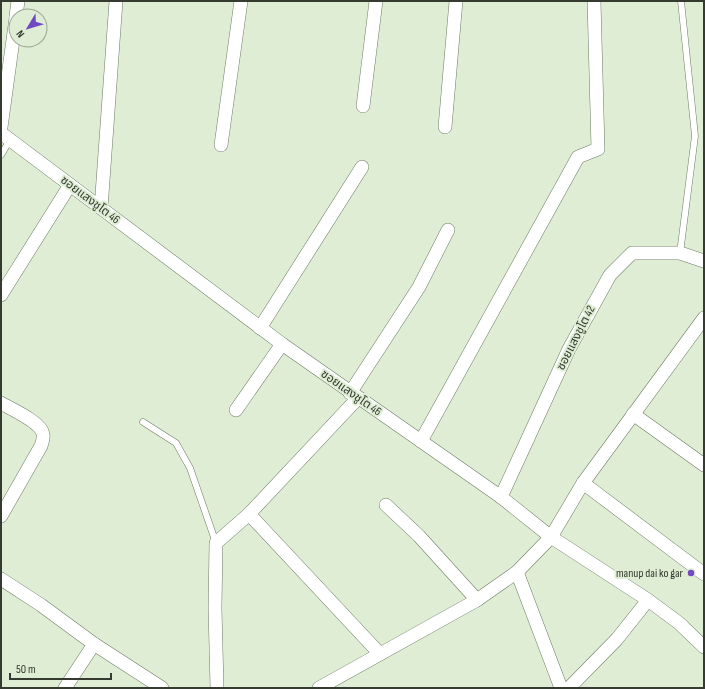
<svg xmlns="http://www.w3.org/2000/svg" width="705" height="689" viewBox="0 0 705 689" font-family="'Sofia Sans Condensed','Noto Sans Thai',sans-serif">
<style>
.lines{fill:none;stroke-linecap:round;stroke-linejoin:round}
.service-casing{stroke:#6e7b65;stroke-width:7}
.minor-casing{stroke:#6e7b65;stroke-width:14}
.service{stroke:#fff;stroke-width:6}
.minor{stroke:#fff;stroke-width:13}
.poi-dot{fill:#714ac3;stroke:#deedd4;stroke-width:1.5}
.labels{text-anchor:middle;dominant-baseline:central;stroke-width:4;stroke-linejoin:round;paint-order:stroke}
.street-label{font-size:12px;fill:#353b31;stroke:#deedd4}
.poi-label{font-size:12px;fill:#353b31;stroke:#deedd4;text-anchor:end}
</style>
<rect width="100%" height="100%" fill="#deedd4"/>
<g class="lines">
<!-- service casing -->
<g class="service-casing">
<g id="service">
<path d="M1,155l9,-15"/>
<path d="M680,253l15,-117 -14,-135"/>
<path d="M143,422l33,21 14,25 26,75"/>
</g>
</g>
<!-- minor casing -->
<g class="minor-casing">
<g id="minor">
<path d="M16,16l2,-15"/>
<path d="M363,106l13,-105"/>
<path d="M1,127l15,-109"/>
<path d="M445,127l11,-126"/>
<path d="M1,133l281,211 219,153 50,40 97,63 31,23 25,24"/>
<path d="M221,145l20,-144"/>
<path d="M101,208l15,-207"/>
<path d="M1,295l69,-110"/>
<path d="M260,328l102,-161"/>
<path d="M350,393l69,-106 29,-57"/>
<path d="M1,403c10,6 40,19 42,31 1,4 -1,9 -2,12l-40,70"/>
<path d="M236,410l46,-66"/>
<path d="M633,414l71,51"/>
<path d="M421,441l157,-284 20,-8 -4,-148"/>
<path d="M583,483l121,91"/>
<path d="M501,497l68,-148 41,-74 22,-22h48l24,8"/>
<path d="M386,505l33,31 58,64"/>
<path d="M249,514l131,140"/>
<path d="M517,572l44,116"/>
<path d="M1,579l40,26 53,39 68,44"/>
<path d="M65,688l29,-44"/>
<path d="M217,688l-2,-80 1,-65 33,-29 109,-116"/>
<path d="M319,688l158,-88 40,-28 34,-35 32,-54 121,-165"/>
<path d="M569,688l48,-49 31,-39"/>
</g>
</g>
<!-- service -->
<use href="#service" class="service"/>
<!-- minor -->
<use href="#minor" class="minor"/>
</g>
<!-- markers -->
<circle class="poi-dot" cx="691" cy="573" r="4"/>
<g class="labels">
<!-- street labels -->
<g class="street-label">
<text transform="translate(90 200) rotate(37)">ซอยแสงชูโต 46</text>
<text transform="translate(576 338) rotate(-63)">ซอยแสงชูโต 42</text>
<text transform="translate(351 393) rotate(35)">ซอยแสงชูโต 46</text>
</g>
<!-- poi labels -->
<g class="poi-label">
<text x="683" y="573">manup dai ko gar</text>
</g>
</g>
<!-- border -->
<rect width="705" height="689" fill="none" stroke="#353b31" stroke-width="4"/>
<!-- north arrow -->
<g transform="translate(28 28) rotate(232)"><circle r="19" fill="#deedd4" stroke="#9aa693"/>
<path d="M0-3L7 15L0 10L-7 15Z" fill="#714ac3"/>
<text y="-6" font-size="11" font-weight="bold" text-anchor="middle" fill="#353b31">N</text>
</g>
<!-- scale -->
<path d="M10 673v6h101v-6" fill="none" stroke="#353b31" stroke-width="2"/>
<text x="16" y="673" font-size="12" fill="#353b31" stroke="#deedd4" stroke-width="3" paint-order="stroke">50 m</text>
</svg>
